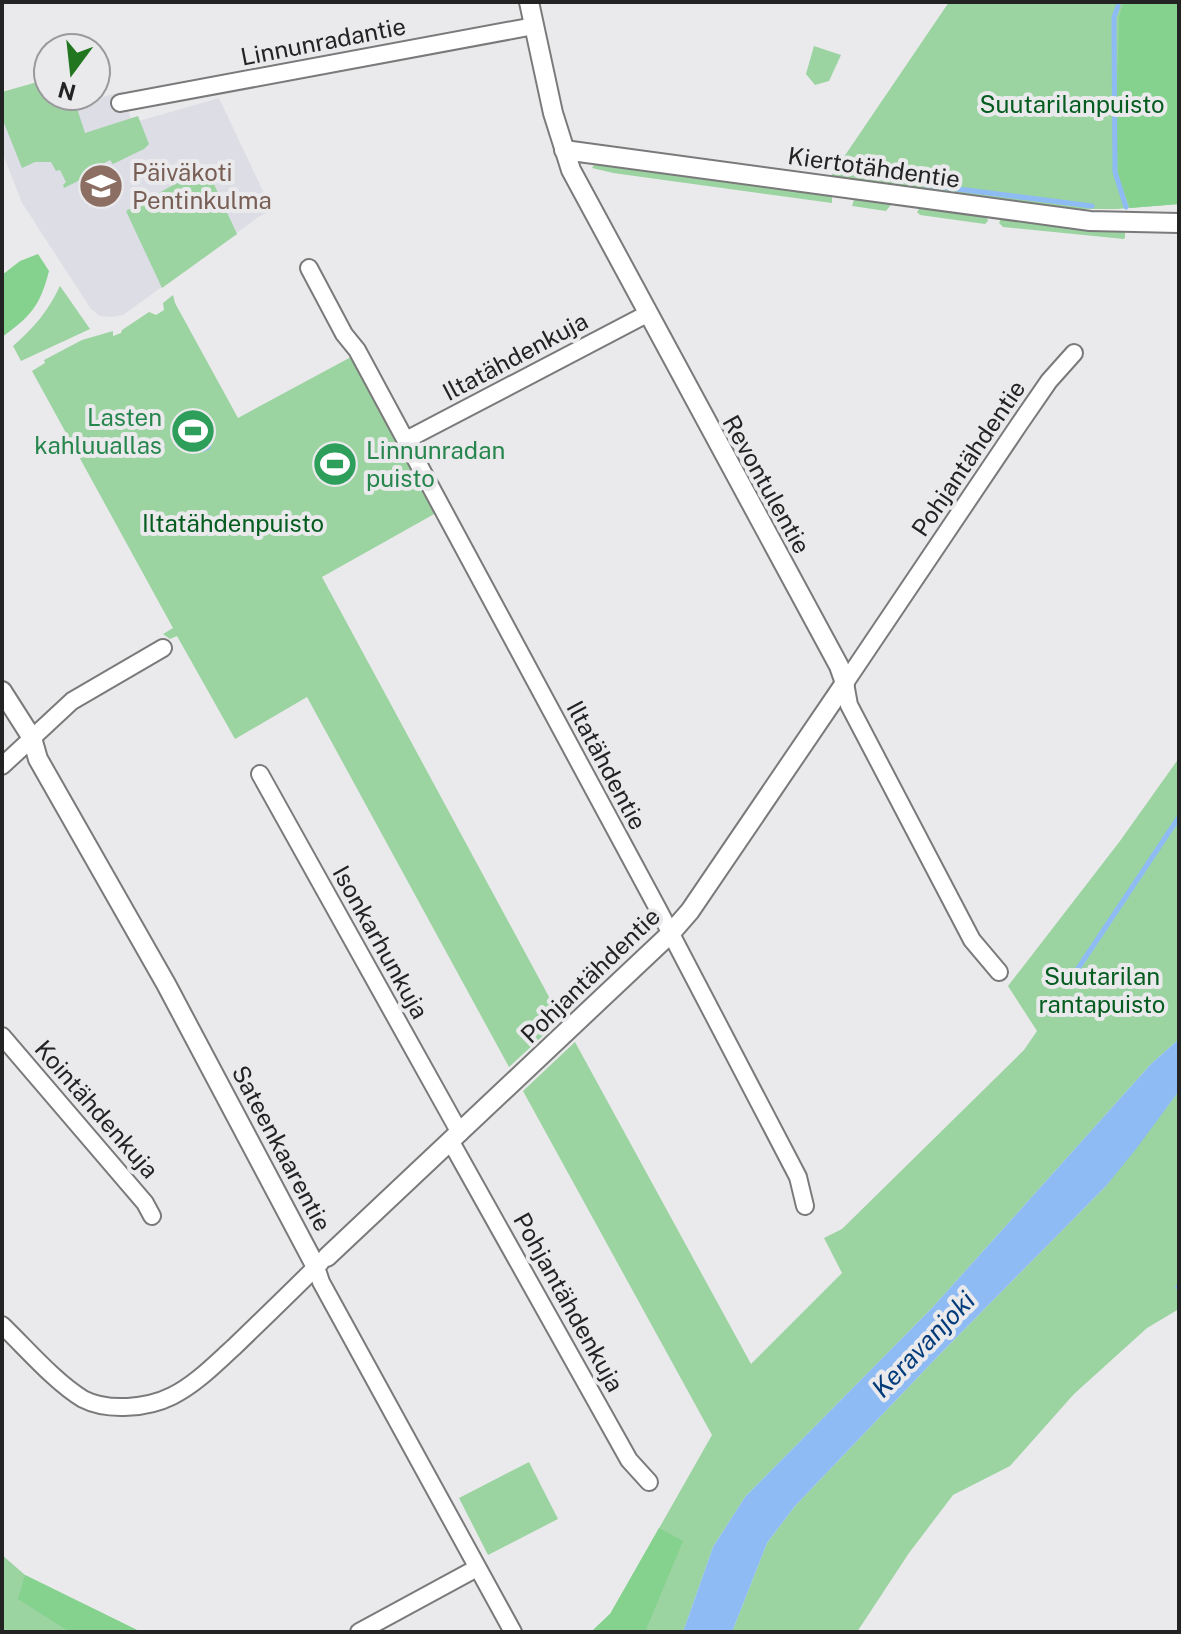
<svg xmlns="http://www.w3.org/2000/svg" width="1181" height="1634" viewBox="0 0 1181 1634" font-family="'Public Sans',sans-serif">
<style>
.built{fill:#dddde6}
.green{fill:#9bd3a1}
.forest{fill:#85d18e}
.water{fill:#8fbbf5}
.lines{fill:none;stroke-linecap:round;stroke-linejoin:round}
.stream{stroke:#8fbbf5;stroke-width:5}
.minor-casing{stroke:#7a7a7b;stroke-width:20}
.tertiary-casing{stroke:#7a7a7b;stroke-width:22}
.minor{stroke:#fff;stroke-width:16}
.tertiary{stroke:#fff;stroke-width:18}
.labels{text-anchor:middle;dominant-baseline:central;stroke-width:8;stroke-linejoin:round;paint-order:stroke}
.street-label{font-size:24px;fill:#232323;stroke:#eaeaec}
.park-label{font-size:24px;fill:#045c1f;stroke:#eaeaec}
.education-label{font-size:24px;fill:#785e54;stroke:#eaeaec;text-anchor:start}
.leisure-label{font-size:24px;fill:#27864d;stroke:#eaeaec;text-anchor:end}
.water-label{font-size:26px;font-style:italic;fill:#043c7b;stroke:#eaeaec}
</style>
<rect width="100%" height="100%" fill="#eaeaec"/>
<!-- built -->
<path class="built" d="M123,91l9,32 87,-25 53,112 -12,6 -137,99 -11,2 -12,-1 -9,-7 -69,-106 -20,-51v-59l85,3 2,5z"/>
<!-- green -->
<g class="green">
<path d="M949,2h230v202l-62,5h-37l-249,-33z"/>
<path d="M814,46l27,9 -12,26 -14,4 -9,-11z"/>
<path d="M48,79v17h25l12,37 53,-17 11,28 -5,5 -31,15 -3,-4 -11,6 1,4 -36,18 -1,-3 3,-3 -6,-12 -4,1 -5,-9h-16l-13,6 -20,-50v-26z"/>
<path d="M595,163l237,31v9l-219,-30 -21,-5z"/>
<path d="M206,167l31,67 -75,54 -36,-77z"/>
<path d="M855,197l38,5 -7,9 -34,-5z"/>
<path d="M921,206l65,8 2,7 -3,3 -65,-9 -3,-3z"/>
<path d="M1002,216l123,14v7l-1,2 -121,-12 -4,-4z"/>
<path d="M60,286l30,43 -69,32 -8,-15c21,-18 35,-35 47,-60z"/>
<path d="M173,295l2,8 63,115 113,-61 85,156 -114,64 239,442 -52,48 -202,-370 -72,42 -58,-103 -7,3 -7,-5 10,-6 -141,-257 13,-8 -1,-3 38,-20 31,-9v5l8,-3 1,-3 27,-18 7,3 8,-5 -1,-7z"/>
<path d="M1179,758v281l-28,25 -219,244 -187,189 -32,50 -30,85h-92l20,-19 101,-178 -189,-344 52,-49 176,322 91,-91 -18,-35 18,-9 182,-179 13,-19 -29,-45 112,-145z"/>
<path d="M1179,1091v218l-32,19 -73,66 -64,72 -57,29 -44,58 -52,79h-125l35,-89 28,-37 144,-151 167,-169z"/>
<path d="M529,1462l29,57 -70,36 -29,-57z"/>
<path d="M2,1555l23,20 116,57h-139z"/>
</g>
<!-- forest -->
<g class="forest">
<path d="M1124,2h55v202l-49,4 -12,-33 -2,-43 3,-116z"/>
<path d="M38,254l11,17c-9,35 -18,45 -47,66v-62l18,-14z"/>
<path d="M659,1528l24,13 -38,91h-54l19,-18z"/>
<path d="M25,1575l116,57h-71l-52,-33z"/>
</g>
<!-- water -->
<g class="water">
<path d="M194,415l10,5 7,28 -7,4 -19,-6 -7,-12 6,-15z"/>
<path d="M1179,1039v52l-43,58 -30,37 -167,169 -144,151 -28,37 -35,89h-49l30,-85 32,-50 187,-189 219,-244z"/>
</g>
<g class="lines">
<!-- stream -->
<g class="stream">
<path d="M1118,6l-4,11v16l1,139 11,35"/>
<path d="M926,185l166,21"/>
<path d="M1073,976l106,-159"/>
<path d="M1178,1287l1,1"/>
</g>
<!-- minor casing -->
<g class="minor-casing">
<g id="minor">
<path d="M120,103l414,-77"/>
<path d="M309,268l35,66 13,16 301,559 140,268 7,29"/>
<path d="M406,440l241,-126"/>
<path d="M2,766l70,-65 91,-53"/>
<path d="M260,774l200,359"/>
<path d="M999,972l-27,-32 -123,-235 -4,-22 173,-257 31,-45 25,-28"/>
<path d="M2,1036l143,167 7,13"/>
<path d="M451,1142l178,318 20,22"/>
<path d="M316,1267l5,15 192,350"/>
<path d="M2,1325c24,23 53,57 81,74 25,13 65,9 89,-3 24,-12 43,-32 62,-49 29,-28 58,-56 87,-85"/>
<path d="M359,1632l118,-64"/>
</g>
</g>
<!-- tertiary casing -->
<g class="tertiary-casing">
<g id="tertiary">
<path d="M564,150l526,71 89,2"/>
<path d="M2,691l30,47 6,21 128,225 150,283"/>
<path d="M327,1257l343,-323 20,-23 155,-228 -6,-17 -268,-496 -18,-57 -24,-111"/>
</g>
</g>
<!-- minor -->
<use href="#minor" class="minor"/>
<!-- tertiary -->
<use href="#tertiary" class="tertiary"/>
</g>
<!-- icons -->
<defs>
<g id="school-disc" transform="scale(2.3)"><circle r="9.5" fill="#8d6e63" stroke="#eaeaec"/><path d="M0-5L7-2L0 1L-7-2ZM-4 1L0 2.5L4 1V4Q0 6-4 4Z" fill="#fff"/></g>
<g id="stadium-disc" transform="scale(2.3)"><circle r="9.5" fill="#2e9e5b" stroke="#eaeaec"/><path d="M0-5a6.5 5 0 1 0 0 10a6.5 5 0 1 0 0-10ZM-3.5-1.8h7v3.6h-7Z" fill="#fff"/></g>
</defs>
<g fill-rule="evenodd">
<use href="#school-disc" x="101" y="186"/>
<use href="#stadium-disc" x="193" y="431"/>
<use href="#stadium-disc" x="335" y="464"/>
</g>
<g class="labels">
<!-- street labels -->
<g class="street-label">
<text transform="translate(323 41) rotate(-11)">Linnunradantie</text>
<text transform="translate(874 167) rotate(8)">Kiertotähdentie</text>
<text transform="translate(515 356) rotate(-28)">Iltatähdenkuja</text>
<text transform="translate(968 458) rotate(-56)">Pohjantähdentie</text>
<text transform="translate(767 484) rotate(61)">Revontulentie</text>
<text transform="translate(607 765) rotate(62)">Iltatähdentie</text>
<text transform="translate(381 942) rotate(61)">Isonkarhunkuja</text>
<text transform="translate(590 975) rotate(-44)">Pohjantähdentie</text>
<text transform="translate(97 1109) rotate(49)">Kointähdenkuja</text>
<text transform="translate(282 1148) rotate(62)">Sateenkaarentie</text>
<text transform="translate(569 1302) rotate(61)">Pohjantähdenkuja</text>
</g>
<!-- park labels -->
<g class="park-label">
<text x="1072" y="104">Suutarilanpuisto</text>
<text x="233" y="523">Iltatähdenpuisto</text>
<text x="1102" y="976">Suutarilan<tspan x="1102" dy="28">rantapuisto</tspan></text>
</g>
<!-- education labels -->
<g class="education-label">
<text x="132" y="172">Päiväkoti<tspan x="132" dy="28">Pentinkulma</tspan></text>
</g>
<!-- leisure labels -->
<g class="leisure-label">
<text x="162" y="417">Lasten<tspan x="162" dy="28">kahluuallas</tspan></text>
<text x="366" y="450" text-anchor="start">Linnunradan<tspan x="366" dy="28">puisto</tspan></text>
</g>
<!-- water labels -->
<g class="water-label">
<text transform="translate(923 1344) rotate(-46)">Keravanjoki</text>
</g>
</g>
<!-- border -->
<rect width="1181" height="1634" fill="none" stroke="#232323" stroke-width="8"/>
<!-- north arrow -->
<g transform="translate(72 72) rotate(195)"><circle r="38" fill="#eaeaec" stroke="#9a9a9c" stroke-width="2"/>
<path d="M0-6L14 30L0 20L-14 30Z" fill="#237620"/>
<text y="-12" font-size="22" font-weight="bold" text-anchor="middle" fill="#232323">N</text>
</g>
</svg>
